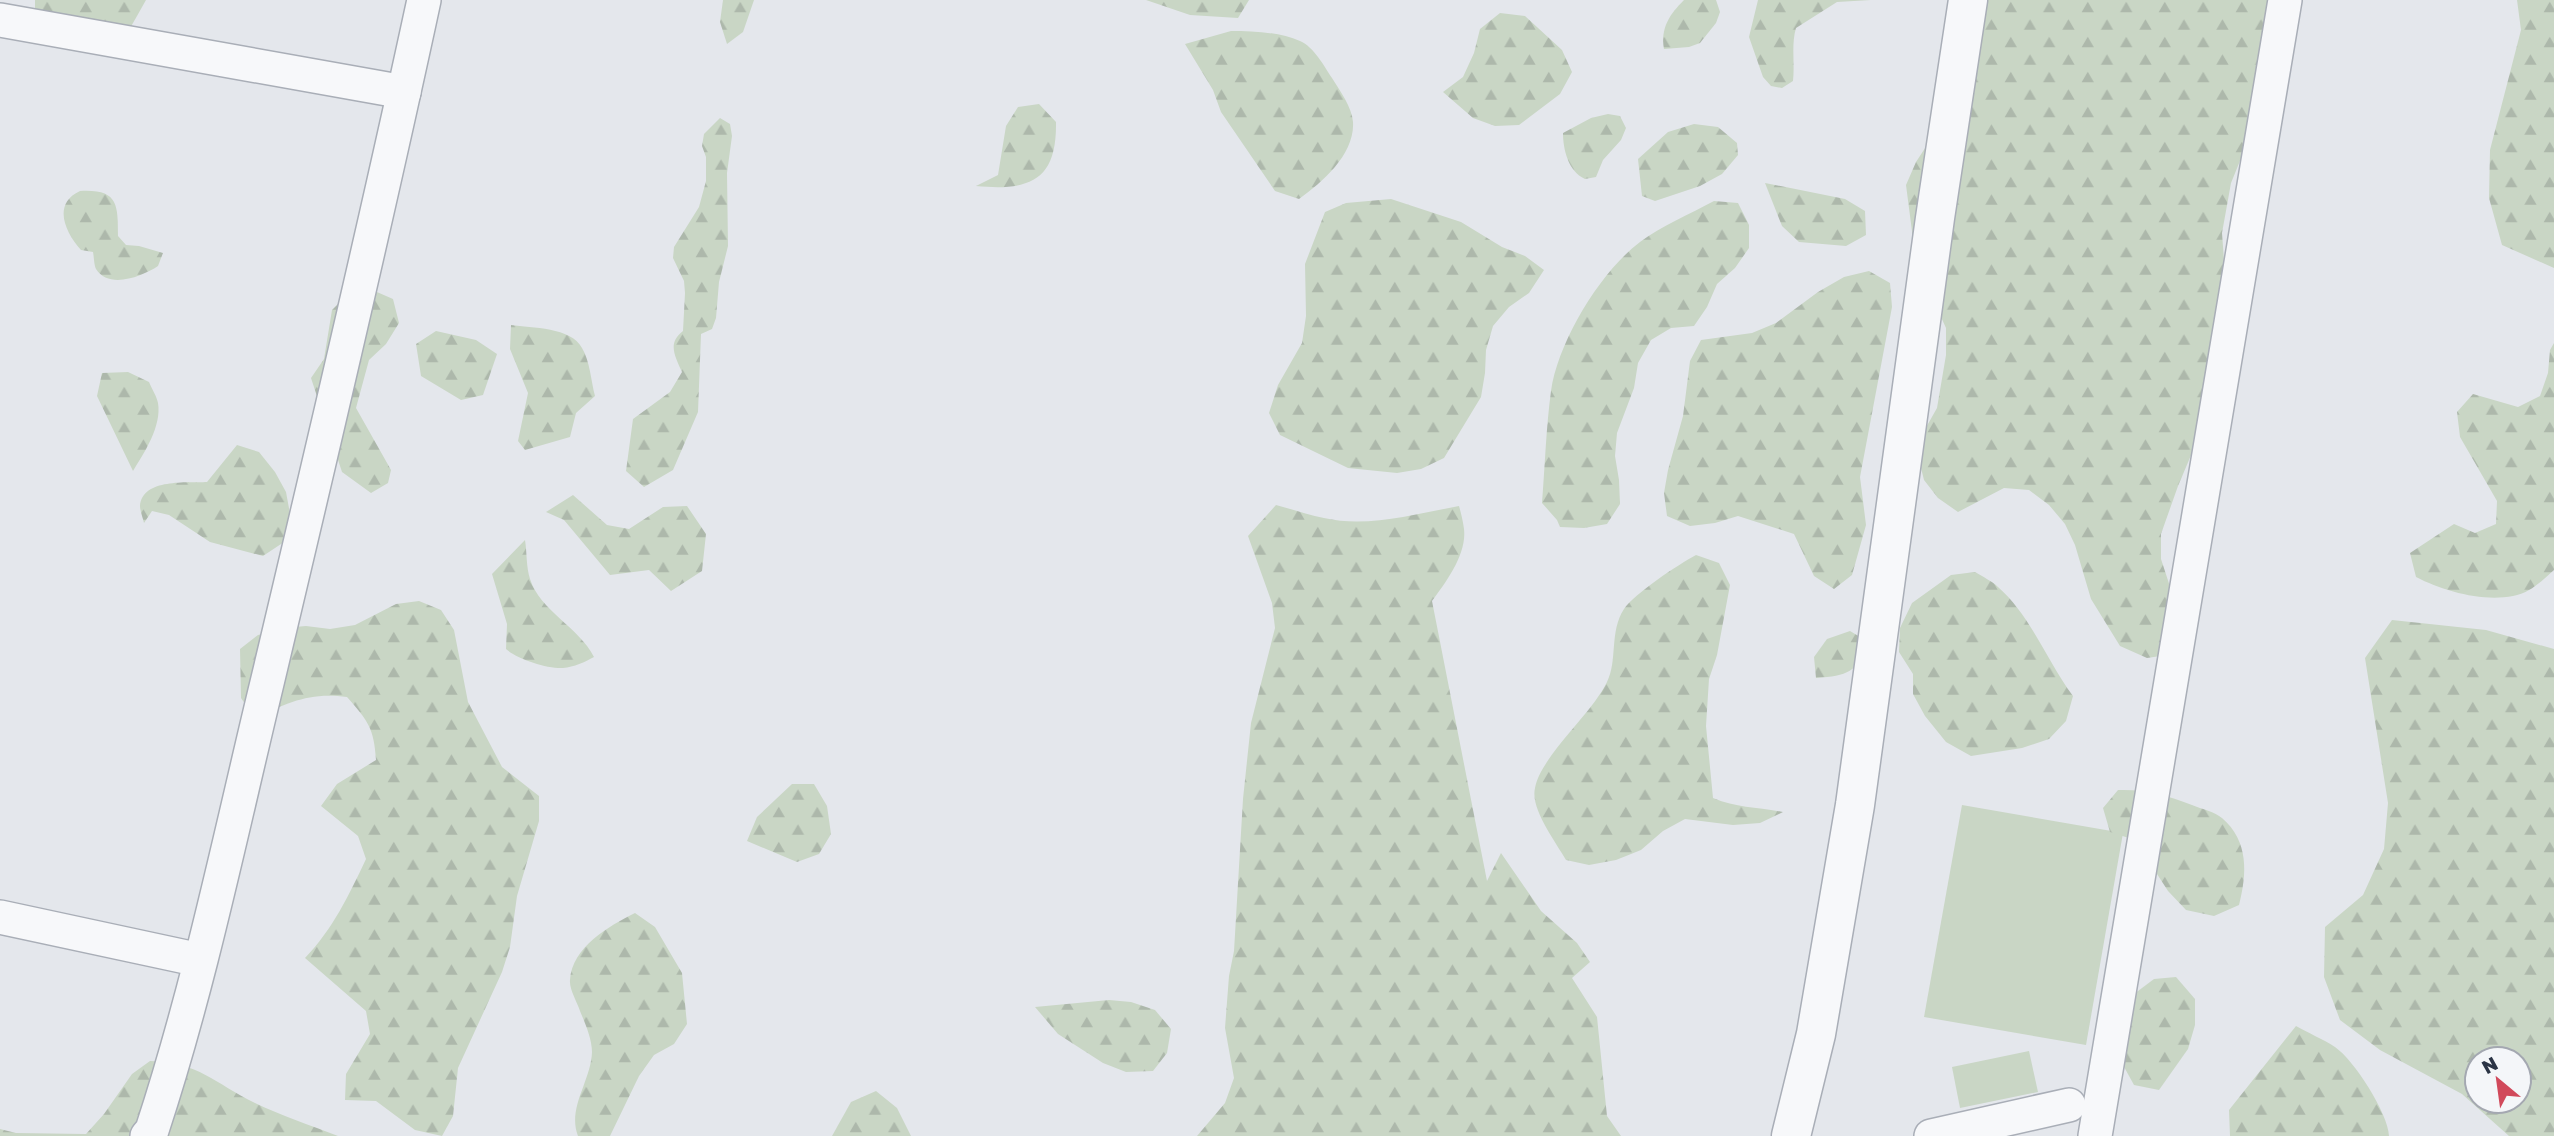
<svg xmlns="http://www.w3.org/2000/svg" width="2554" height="1136" viewBox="0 0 2554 1136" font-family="'Golos Text',sans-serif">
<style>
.grass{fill:#c9d6c5}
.forest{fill:url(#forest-firs);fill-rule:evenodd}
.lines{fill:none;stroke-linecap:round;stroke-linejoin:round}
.minor-casing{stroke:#a9aeb7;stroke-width:36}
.tertiary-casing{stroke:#a9aeb7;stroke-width:41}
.minor{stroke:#f7f8fa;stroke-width:33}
.tertiary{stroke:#f7f8fa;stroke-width:38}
</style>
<defs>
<pattern id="forest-firs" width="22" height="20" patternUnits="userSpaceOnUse" patternTransform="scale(1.75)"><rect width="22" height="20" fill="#c9d6c5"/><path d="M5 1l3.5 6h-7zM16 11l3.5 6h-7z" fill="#adb8ab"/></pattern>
</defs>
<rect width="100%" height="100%" fill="#e4e7ec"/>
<!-- grass -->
<g class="grass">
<path d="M1962,805l161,28 -37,212 -162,-28z"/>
<path d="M2029,1051l9,41 -78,16 -8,-41z"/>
</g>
<!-- forest -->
<g class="forest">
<path d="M35,0h111l-22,39 -89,-29z"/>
<path d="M723,0h31l-11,32 -16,12 -7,-22z"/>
<path d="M1146,0h103l-11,18 -48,-3z"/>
<path d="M1684,0h32l4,12 -4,11 -16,20 -11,4 -25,2c-4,-21 6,-35 20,-49z"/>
<path d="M1758,0h113l-34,2 -41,26c-5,17 -1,35 -3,53l-11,7 -11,-2 -8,-9 -14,-40z"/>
<path d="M1980,0h301l-7,77 -43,106 -9,50 6,81 -20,101 -30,71 -17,48v25l16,49 -3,46 -27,4 -27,-12 -29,-47 -16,-54 -10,-21 -16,-19 -20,-15 -25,-2 -46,24 -20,-14 -14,-18 -6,-24 6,-25 13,-23 9,-53v-27l-30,-66 -10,-77 10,-23 28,-43z"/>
<path d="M2517,0h37v268l-52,-23 -13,-47 1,-48 31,-120z"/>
<path d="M1500,13l25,3 37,34 10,22 -12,22 -41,31 -24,1 -22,-8 -30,-26 20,-15 11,-24 6,-24z"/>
<path d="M1231,31c22,0 49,1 69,10 14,6 24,25 32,37 8,13 20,29 21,44 2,32 -30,60 -54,77l-24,-8 -54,-79 -8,-22 -28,-46z"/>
<path d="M1039,104l17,18c1,59 -26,69 -80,64l22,-11 8,-49 12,-19z"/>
<path d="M1608,114l12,2 6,12 -5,12 -18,20 -7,17 -11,2c-17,-8 -22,-30 -22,-46l28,-15z"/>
<path d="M720,118l10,6 2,12 -5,37 1,73 -9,36 -3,36 -4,11 -11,5 -3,78 -25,58 -29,17 -18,-16 7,-52 37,-27 12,-20c-7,-16 -15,-29 1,-41l2,-38 -1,-12 -11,-23 1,-11 25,-40 7,-26v-24l-4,-11 2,-12z"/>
<path d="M1694,124l24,3 19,16 1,12 -16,19 -22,12 -45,15 -13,-5 -4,-37 30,-27z"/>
<path d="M1765,183l80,16 20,12 1,24 -20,11 -47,-4 -17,-16z"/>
<path d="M80,191c38,-2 38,13 38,45l8,9 13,1 24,7 -5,13c-15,10 -49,24 -62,3 -2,-4 -2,-12 -3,-17l-12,-2c-16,-18 -29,-46 -1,-59z"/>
<path d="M1391,199l70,23 41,25 23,9 19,14 -15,23 -20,14 -16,19 -7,24 -1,23 -4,24 -37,61 -23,11 -24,4 -49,-5 -68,-33 -11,-22 9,-28 24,-42 4,-27 -1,-52 20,-52 21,-9z"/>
<path d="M1714,201l24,2 11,22v23l-14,20 -18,16 -10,23 -13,19 -23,2 -20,12 -13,23 -4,25 -17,45 -2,23 4,24 1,24 -13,20 -23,4 -24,-1 -3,-7 -15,-17c3,-37 4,-75 9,-112 7,-49 49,-119 89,-149 21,-16 50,-28 74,-41z"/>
<path d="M1869,271l21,12 2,24 -32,170 6,48 -14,50 -18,14 -20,-13 -20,-42 -56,-18 -23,7 -25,3 -23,-10 -3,-23 4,-23 15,-54 7,-55 11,-21 51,-7 24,-10 42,-31 26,-15z"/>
<path d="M370,289l23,10 6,24 -13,21 -17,16 -13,48 35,62 -3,13 -17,10 -29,-21 -31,-94 13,-19 8,-49 16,-16z"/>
<path d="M511,325c21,3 60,2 71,23 8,13 9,33 13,48l-19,17 -6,24 -45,13 -7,-9 10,-48 -18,-44z"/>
<path d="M436,331l40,9 21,14 -14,41 -22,5 -40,-24 -5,-32z"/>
<path d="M2554,343v227c-12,11 -24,23 -41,26 -31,6 -70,-5 -97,-19l-6,-24 44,-29 21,9 21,-9 1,-23 -37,-64 -3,-25 16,-18 45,13 22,-11 8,-23 2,-23z"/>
<path d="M128,372l21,10c3,7 8,15 9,21 4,23 -14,50 -25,68l-36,-75 5,-23z"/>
<path d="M237,445l22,7 16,20 11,20 5,27 -7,23 -21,14 -53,-14 -41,-27 -17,-4 -8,12c-1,-5 -4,-12 -4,-17 2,-28 48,-23 67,-24z"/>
<path d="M573,495l34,30 22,4 34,-22 24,-1 19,28 -4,37 -31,20 -22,-21 -39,5 -46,-55 -18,-8z"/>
<path d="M1276,505c16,4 32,10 48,13 43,10 92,-4 135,-12 2,7 4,15 5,23 3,25 -18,53 -32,72l55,280 14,-28 40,58 36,32 13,19 -18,16 25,39 10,99 14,20h-424l28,-33 9,-25 -9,-50 4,-52 5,-25 9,-152 8,-76 24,-95 -3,-25 -24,-67z"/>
<path d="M525,540c2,12 1,27 5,39 10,32 49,48 64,78 -9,5 -20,10 -31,11 -15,1 -46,-9 -57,-19l1,-25 -15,-50z"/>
<path d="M1696,555l23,8 11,22 -13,70 -8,24 -3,47 7,72c24,10 44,9 70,14l-23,11 -27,2 -48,-6 -22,12 -22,19 -25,10 -27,5 -23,-5c-10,-18 -36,-51 -31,-72 6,-32 56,-73 72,-106 11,-22 2,-50 17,-73 10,-15 55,-45 72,-54z"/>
<path d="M1975,572c8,5 17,9 23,15 33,29 49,74 75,109l-7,25 -17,18 -27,9 -51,8 -25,-14 -21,-26 -12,-22v-20l-14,-22 1,-24 12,-25 39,-28z"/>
<path d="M419,601l22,9 13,20 14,72 34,65 37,29v25l-22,75 -7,51 -8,25 -44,96 -5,48 -11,20 -27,-6 -39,-29 -31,-1 1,-26 24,-40 -4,-23 -61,-53c28,-29 44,-63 61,-99l-8,-23 -37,-30 16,-22 39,-24c-2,-32 -8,-39 -29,-63 -39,-5 -57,6 -93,20l-13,-19 -1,-49 18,-14 25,-7 23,-2 24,3 25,-4 41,-21z"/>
<path d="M2392,620l94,10 68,19v487h-45l-47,-42 -82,-44 -40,-30 -16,-43 1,-50 38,-32 21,-46 4,-46 -23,-145zM2519,1059v42h-42v-42z"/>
<path d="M1850,631l20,12c-14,29 -22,33 -54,35l-2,-21 13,-18z"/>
<path d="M792,784h22l13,22 4,28 -12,20 -22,8 -50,-21 10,-24z"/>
<path d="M2118,790c27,-1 48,5 74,15 10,4 23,7 30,13 27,23 25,56 17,87l-25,11 -28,-6 -18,-19 -33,-51 -25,-8 -7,-24z"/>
<path d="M635,913l20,14 27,46 5,51 -13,20 -20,11 -15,21 -29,60h-32c-11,-28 13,-55 14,-84 0,-13 -7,-29 -12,-41 -3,-9 -11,-22 -10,-31 2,-33 39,-54 65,-67z"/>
<path d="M2176,977l19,22v26l-7,24 -29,41 -25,-5 -11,-20 11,-71 20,-15z"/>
<path d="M1109,1000l22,2 24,8 16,19 -4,24 -14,18 -27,1 -23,-9 -45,-29 -23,-27z"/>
<path d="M2296,1026c12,7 27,13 39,21 19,13 53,66 54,89h-159l-1,-26z"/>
<path d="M150,1061c49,1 64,22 105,42 27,13 55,22 83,33h-338v-7l16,4 70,1 18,-20 28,-40z"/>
<path d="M876,1091l21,17 14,28h-79l19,-34z"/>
</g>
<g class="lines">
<!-- minor casing -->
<g class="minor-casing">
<g id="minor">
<path d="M0,20l404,72"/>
<path d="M0,917l200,43"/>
<path d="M147,1136l5,-6c48,-146 79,-298 115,-447 54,-227 108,-455 157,-683"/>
<path d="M1931,1136l138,-31"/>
<path d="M2095,1136l190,-1136"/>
</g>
</g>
<!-- tertiary casing -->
<g class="tertiary-casing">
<path id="tertiary" d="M1791,1136l25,-102 39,-229 80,-587 33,-218"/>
</g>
<!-- minor -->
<use href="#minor" class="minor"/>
<!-- tertiary -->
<use href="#tertiary" class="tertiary"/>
</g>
<!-- north arrow -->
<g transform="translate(2498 1080) rotate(331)"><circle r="33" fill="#f4f6f9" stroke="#a4a8b1" stroke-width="2"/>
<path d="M0-5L12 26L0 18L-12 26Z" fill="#d1495b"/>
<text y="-10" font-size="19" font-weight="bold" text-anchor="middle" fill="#2b3445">N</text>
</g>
</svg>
